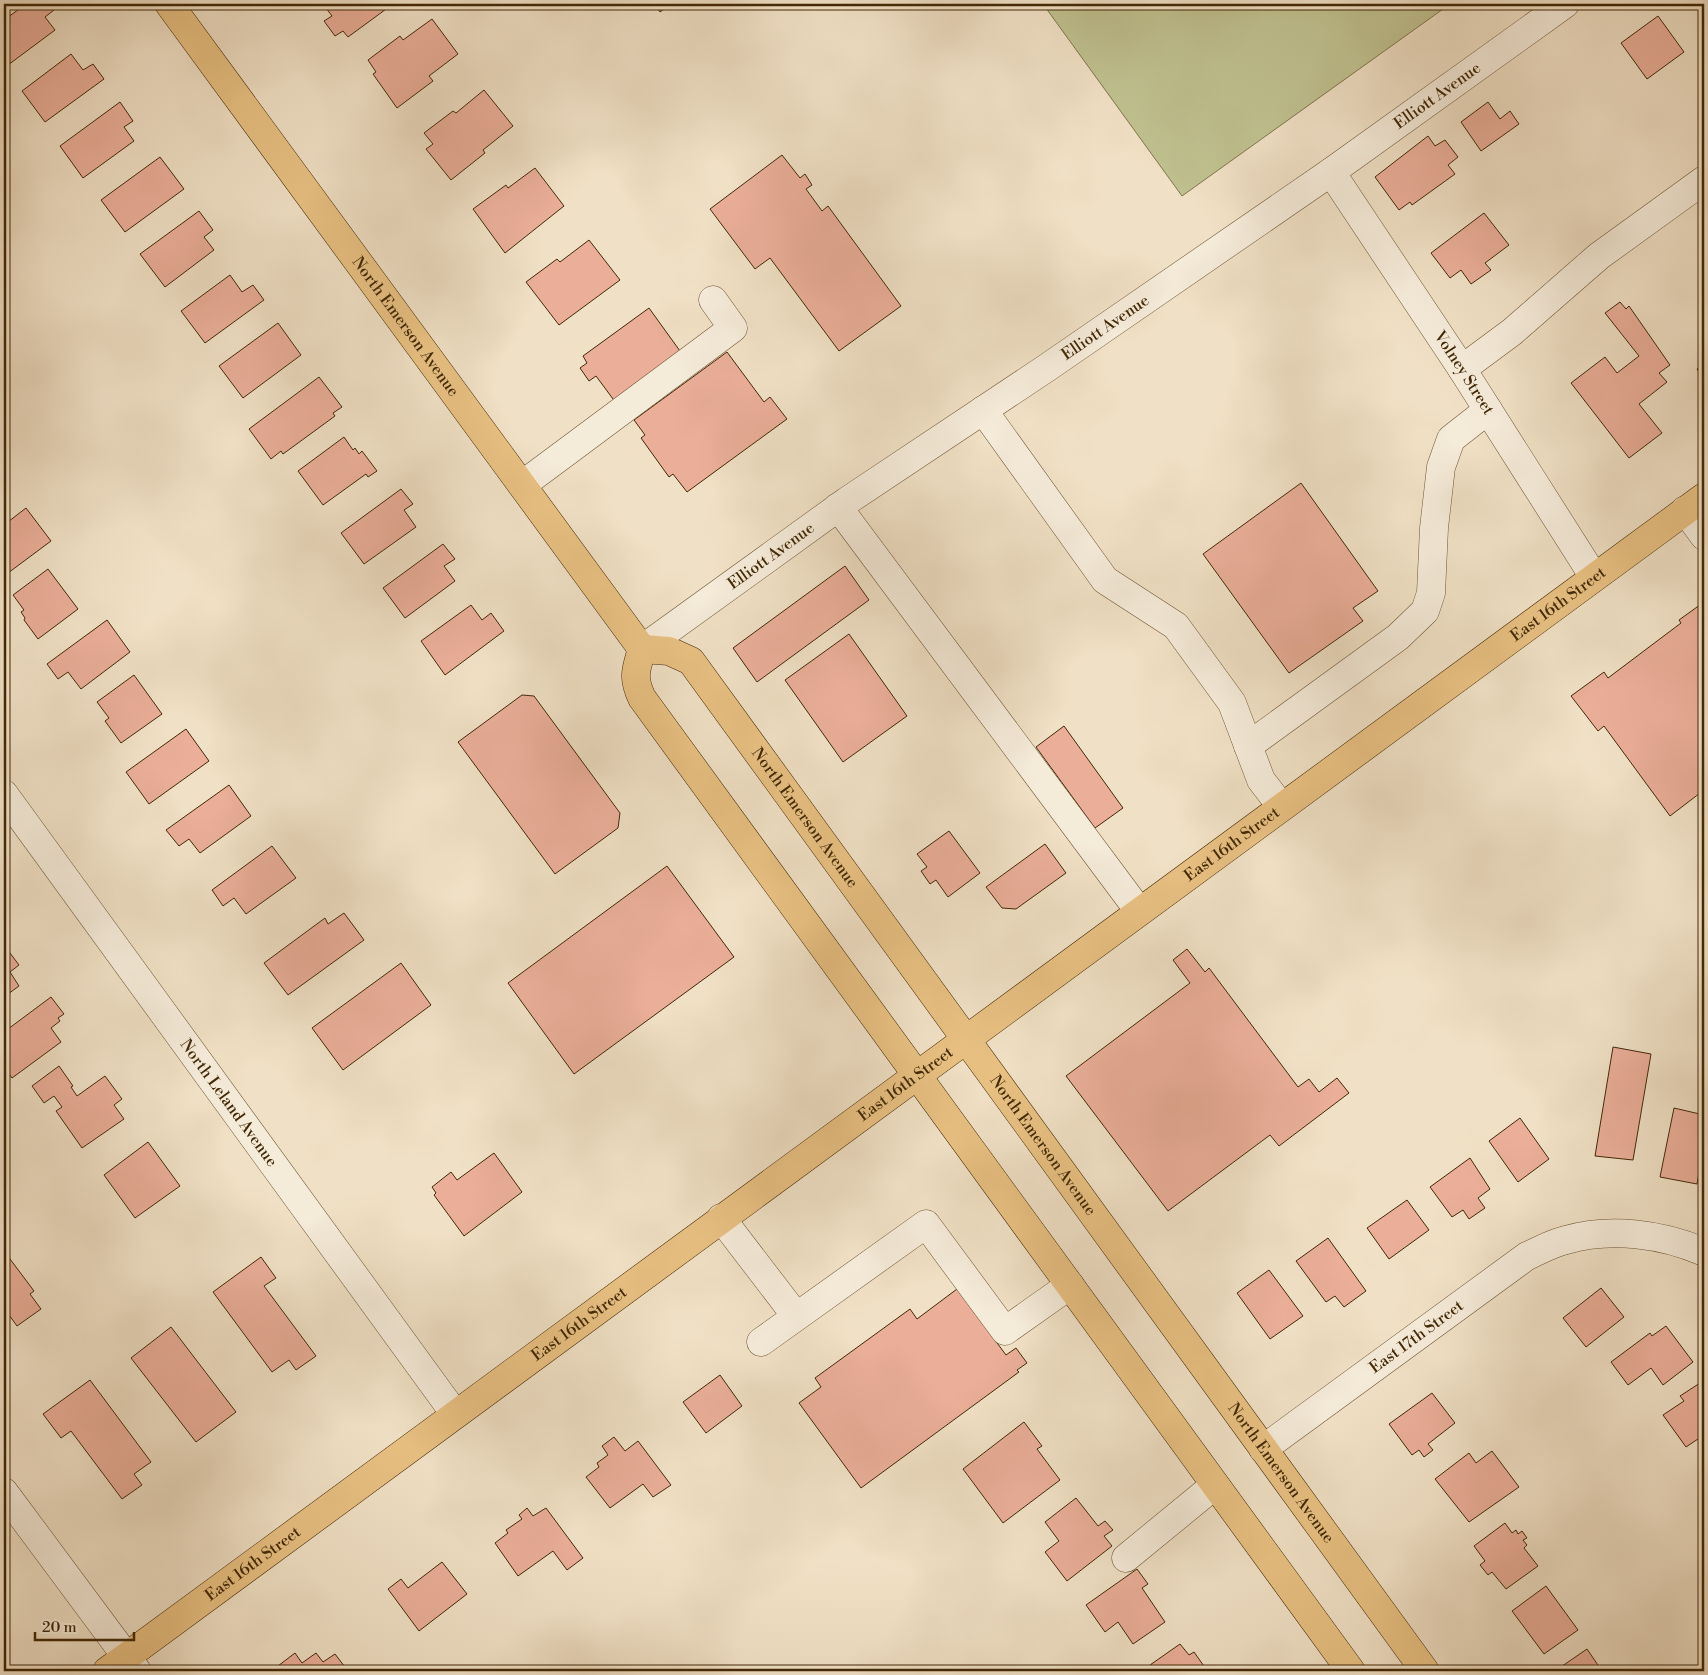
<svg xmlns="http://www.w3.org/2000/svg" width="1708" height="1675" viewBox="0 0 1708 1675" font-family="'Libre Bodoni',serif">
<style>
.green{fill:#c0c190;stroke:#81754c}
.building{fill:#eaae99;stroke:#422907}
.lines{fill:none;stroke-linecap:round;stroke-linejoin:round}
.minor-casing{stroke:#6e5736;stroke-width:29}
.major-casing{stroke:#422907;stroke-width:29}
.minor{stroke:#f5ebd9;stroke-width:28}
.major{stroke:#e8c082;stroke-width:28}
.labels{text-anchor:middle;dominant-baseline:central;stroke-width:4;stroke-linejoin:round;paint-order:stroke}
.street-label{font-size:16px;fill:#422907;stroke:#f5ebd9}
</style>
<rect width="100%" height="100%" fill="#f0e0c5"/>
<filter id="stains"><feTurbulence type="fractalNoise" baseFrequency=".004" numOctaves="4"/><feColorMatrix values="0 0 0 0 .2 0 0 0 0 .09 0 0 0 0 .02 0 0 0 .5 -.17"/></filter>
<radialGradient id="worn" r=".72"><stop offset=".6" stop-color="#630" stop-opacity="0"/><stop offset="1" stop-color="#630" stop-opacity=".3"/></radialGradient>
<!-- green -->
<path class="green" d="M1043,4h407l-268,192z"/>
<!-- building -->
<g class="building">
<path d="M26,4h24l4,6 -9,7 10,13 -51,38v-48z"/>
<path d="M323,4h70l-45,33 -5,-6 -8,5 -11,-15 8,-5z"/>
<path d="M654,4h17l-11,8z"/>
<path d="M1658,16l26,36 -37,27 -26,-36z"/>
<path d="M432,19l26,35 -29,22 4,5 -36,27 -24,-34 3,-2 -8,-12 32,-24 3,4z"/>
<path d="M71,54l12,16 10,-6 11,15 -59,43 -23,-31z"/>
<path d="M484,90l29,36 -30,24 2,3 -34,27 -25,-31 7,-5 -9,-11 29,-22 3,2z"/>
<path d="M120,102l13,19 -9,6 10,14 -51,37 -23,-32z"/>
<path d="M1488,102l12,17 10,-8 9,13 -38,27 -20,-29z"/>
<path d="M1428,136l7,10 10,-6 13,17 -10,8 7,9 -43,31 -2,-3 -11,8 -24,-33z"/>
<path d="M782,155l18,23 5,-4 7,11 -6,4 16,22 6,-5 73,100 -62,45 -69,-93 -15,11 -45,-60z"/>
<path d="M160,157l24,32 -59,43 -24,-32z"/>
<path d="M535,168l29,38 -59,47 -32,-44 33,-24 2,3z"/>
<path d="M199,211l14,19 -9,7 10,13 -49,37 -25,-33z"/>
<path d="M1484,213l25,32 -24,18 6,7 -20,14 -10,-14 -11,8 -19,-25z"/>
<path d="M589,240l31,40 -61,45 -33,-43 31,-23 3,3z"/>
<path d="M230,275l12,17 11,-7 11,15 -59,43 -24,-32z"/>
<path d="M1620,302l6,7 3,-3 41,59 -11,8 8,9 -28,22 23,29 -33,25 -58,-75 34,-26 12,16 22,-17 -34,-43z"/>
<path d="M649,308l31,43 -64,52 -20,-27 -7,5 -9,-13 7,-5 -4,-7z"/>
<path d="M278,323l23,32 -58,43 -24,-32z"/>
<path d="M727,352l37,50 6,-5 17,22 -100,73 -14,-18 -4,3 -28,-39 4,-3 -11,-15z"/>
<path d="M1704,364v16l-7,-11z"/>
<path d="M319,377l23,30 -9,6 2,3 -52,38 -2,-3 -10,8 -22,-30z"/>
<path d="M344,437l9,13 2,-2 4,6 3,-3 15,20 -9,6 -2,-3 -43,31 -25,-34z"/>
<path d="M4,478l6,8 -6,5z"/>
<path d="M1301,483l77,108 -25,17 10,13 -74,52 -86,-119z"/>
<path d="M401,489l12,15 -9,6 12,17 -52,37 -23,-31z"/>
<path d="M26,508l25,33 -47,35v-51z"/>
<path d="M443,544l12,15 -11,7 11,15 -50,37 -22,-30z"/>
<path d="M845,566l24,34 -112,82 -24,-34z"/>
<path d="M48,569l30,40 -40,30 -14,-19 1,-2 -4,-6 3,-2 -11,-15z"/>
<path d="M1704,602v188l-34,26 -66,-90 -6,5 -27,-35 33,-24 4,6 73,-55 -2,-3z"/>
<path d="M471,605l11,15 9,-7 13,18 -59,44 -24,-34z"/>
<path d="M107,620l23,32 -49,37 -13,-17 -10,7 -11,-15z"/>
<path d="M849,634l58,82 -64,46 -58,-82z"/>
<path d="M134,675l28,39 -41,29 -16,-22 4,-3 -12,-16z"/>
<path d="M522,695l12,1 86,117 -2,15 -63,46 -97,-132z"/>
<path d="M1064,726l59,82 -28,20 -59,-81z"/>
<path d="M186,729l23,32 -60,43 -23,-32z"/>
<path d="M229,785l22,31 -51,37 -11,-14 -10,7 -13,-16z"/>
<path d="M949,831l31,42 -32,24 -12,-17 -6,4 -9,-13 6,-4 -10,-13z"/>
<path d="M1045,844l21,29 -50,36 -14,-1 -16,-21z"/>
<path d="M272,846l24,32 -50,36 -12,-16 -11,8 -11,-16z"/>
<path d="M667,866l67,91 -160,117 -66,-91z"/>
<path d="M344,913l20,27 -76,55 -24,-32 61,-45 3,6z"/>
<path d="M7,949l12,16 -9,7 9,14 -15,11v-46z"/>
<path d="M1187,949l18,23 4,-4 89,119 11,-8 10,13 18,-14 12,15 -70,53 -9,-11 -102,76 -102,-135 124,-93 -17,-23z"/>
<path d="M401,963l30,42 -88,65 -31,-42z"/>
<path d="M51,997l13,17 -6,4 2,3 -9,7 10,14 -49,36 -8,-11v-35z"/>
<path d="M1613,1047l38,7 -18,106 -38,-4z"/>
<path d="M59,1066l14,20 -2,1 6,9 28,-20 17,23 -8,6 10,14 -42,29 -26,-37 6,-4 -8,-11 -10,7 -12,-17z"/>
<path d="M1674,1108l30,7v30l-7,39 -37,-7z"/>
<path d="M1520,1118l29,41 -31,23 -29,-41z"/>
<path d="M148,1142l32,44 -45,32 -31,-43z"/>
<path d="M494,1153l28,39 -58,44 -30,-41 2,-2 -4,-6 19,-15 6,8z"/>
<path d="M1470,1158l20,31 -12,9 7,10 -16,11 -6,-9 -11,7 -22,-30z"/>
<path d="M1407,1200l22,30 -40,29 -22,-31z"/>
<path d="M1328,1238l38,53 -22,16 -9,-11 -9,6 -30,-41z"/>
<path d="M4,1251l30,40 -4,3 11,15 -24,17 -13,-18z"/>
<path d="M261,1257l15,21 -12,8 52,70 -20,14 -7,-10 -17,12 -59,-80z"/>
<path d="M1269,1270l34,46 -33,23 -33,-46z"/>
<path d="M1601,1288l23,29 -38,30 -23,-29z"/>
<path d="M957,1289l49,66 10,-7 11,15 -10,7 2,2 -158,116 -62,-85 22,-16 -6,-9 95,-69 7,10z"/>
<path d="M1666,1326l27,36 -30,23 -12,-17 -23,17 -17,-23 39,-29 2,3z"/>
<path d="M171,1327l65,85 -40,30 -65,-84z"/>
<path d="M720,1375l22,31 -36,27 -23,-31z"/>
<path d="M90,1380l61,82 -17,12 8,11 -20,14 -51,-68 -10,7 -18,-24z"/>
<path d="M1700,1383l4,4v48l-18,12 -23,-32 21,-14 -4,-5z"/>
<path d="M1432,1393l23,30 -27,21 5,6 -9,7 -5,-7 -7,5 -23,-31z"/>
<path d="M1024,1422l18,24 -5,3 23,31 -57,43 -40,-54z"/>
<path d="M614,1437l11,14 13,-10 33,44 -18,12 -10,-13 -33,24 -24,-31 13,-10 -2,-4 11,-8 -6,-9z"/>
<path d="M1492,1451l27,36 -50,35 -34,-43 34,-26 7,10z"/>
<path d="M1076,1498l22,28 7,-5 8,9 -9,6 8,10 -45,35 -22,-29 14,-11 -14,-19z"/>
<path d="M527,1508l6,8 13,-8 37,50 -16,12 -14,-19 -35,25 -23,-33 13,-10 -2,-3 16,-11 -3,-4z"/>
<path d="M1505,1523l7,10 4,-3 2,4 4,-3 5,7 -4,2 4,5 -3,3 14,18 -32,23 -14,-17 -4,3 -8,-10 5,-4 -11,-15z"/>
<path d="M442,1562l25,32 -48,37 -31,-42 13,-10 7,9z"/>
<path d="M1137,1569l11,15 -6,4 23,34 -32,22 -15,-22 -13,10 -19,-27z"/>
<path d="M1546,1586l32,44 -34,24 -32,-43z"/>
<path d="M1180,1644l9,11 5,-3 12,17 -2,2h-50l-4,-6z"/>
<path d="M1587,1649l15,22h-47z"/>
<path d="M295,1653l7,10 14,-10 7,9 12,-8 13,17h-72l-2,-2z"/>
</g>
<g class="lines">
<!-- minor casing -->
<g class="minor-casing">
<g id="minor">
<path id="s1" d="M1331,172l131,197 132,208"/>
<path d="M1462,369l50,-37 87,-76 105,-76"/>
<path d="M983,410l122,170 71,46 56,77 29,77 20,26"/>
<path d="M522,485l211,-157 -20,-28"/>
<path d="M838,507l301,404"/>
<path d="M1685,510l19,26"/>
<path id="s2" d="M642,649l205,-148 201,-134 283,-195 234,-168"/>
<path d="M1248,746l150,-109 27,-26 6,-18 3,-65 7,-61 10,-28 37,-29"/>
<path id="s3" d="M4,794l451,620"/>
<path d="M721,1218l75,98"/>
<path d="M761,1342l165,-118 79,107 65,-46"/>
<path id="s4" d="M1263,1449l264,-193c12,-5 25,-13 39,-16 45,-13 96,-6 138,12"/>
<path d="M4,1492l133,179"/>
<path d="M1126,1558l89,-73"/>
</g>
</g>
<!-- major casing -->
<g class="major-casing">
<g id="major">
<path id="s5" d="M169,4l473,645"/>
<path id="s6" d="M642,649l27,2 22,10 734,1010"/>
<path d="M642,649c-6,21 -10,28 0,49l709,973"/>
<path id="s7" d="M107,1671l1597,-1174"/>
</g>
</g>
<!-- minor -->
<use href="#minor" class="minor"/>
<!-- major -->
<use href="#major" class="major"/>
</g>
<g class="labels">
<!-- street labels -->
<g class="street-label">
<text stroke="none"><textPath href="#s2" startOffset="969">Elliott Avenue</textPath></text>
<text stroke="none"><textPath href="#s5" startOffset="400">North Emerson Avenue</textPath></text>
<text stroke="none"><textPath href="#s2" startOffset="564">Elliott Avenue</textPath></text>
<text stroke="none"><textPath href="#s1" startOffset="241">Volney Street</textPath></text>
<text stroke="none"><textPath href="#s2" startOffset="159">Elliott Avenue</textPath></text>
<text stroke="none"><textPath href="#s7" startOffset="1801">East 16th Street</textPath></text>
<text stroke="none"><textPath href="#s6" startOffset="245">North Emerson Avenue</textPath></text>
<text stroke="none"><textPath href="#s7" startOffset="1396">East 16th Street</textPath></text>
<text stroke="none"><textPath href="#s7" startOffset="991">East 16th Street</textPath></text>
<text stroke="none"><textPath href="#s3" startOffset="382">North Leland Avenue</textPath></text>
<text stroke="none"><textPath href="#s6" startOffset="650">North Emerson Avenue</textPath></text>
<text stroke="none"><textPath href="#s7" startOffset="586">East 16th Street</textPath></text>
<text stroke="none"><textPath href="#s4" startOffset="190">East 17th Street</textPath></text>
<text stroke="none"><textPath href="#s6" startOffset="1055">North Emerson Avenue</textPath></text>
<text stroke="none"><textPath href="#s7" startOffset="181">East 16th Street</textPath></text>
</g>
</g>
<!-- margin -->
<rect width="1708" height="1675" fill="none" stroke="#f0e0c5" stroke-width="20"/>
<rect x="5" y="5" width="1698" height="1665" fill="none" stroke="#422907" stroke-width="2.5"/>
<rect x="10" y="10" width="1688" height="1655" fill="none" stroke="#422907"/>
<!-- scale -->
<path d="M35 1632v8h99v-8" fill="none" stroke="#422907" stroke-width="2.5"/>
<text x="42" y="1632" font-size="15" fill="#422907" stroke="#f5ebd9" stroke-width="4" paint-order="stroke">20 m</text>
<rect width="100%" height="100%" filter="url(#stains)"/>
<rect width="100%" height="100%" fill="url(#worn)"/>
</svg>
